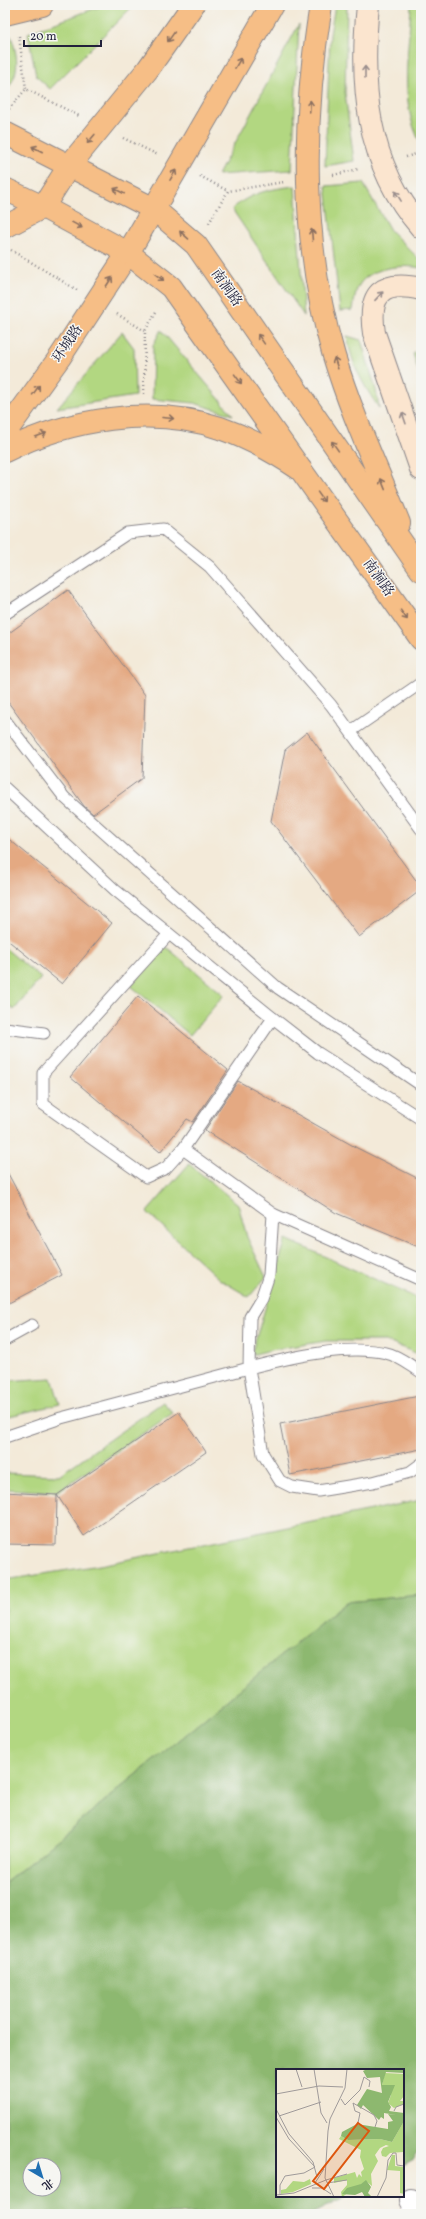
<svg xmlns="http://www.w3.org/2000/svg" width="426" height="2219" viewBox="0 0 426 2219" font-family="Vollkorn,'Noto Serif SC',serif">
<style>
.green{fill:#b2d781;stroke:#6a7c5e}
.forest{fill:#8db86f;stroke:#586d55;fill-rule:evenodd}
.building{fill:#e4a982}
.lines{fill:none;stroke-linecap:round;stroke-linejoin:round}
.lane-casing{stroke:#8a868a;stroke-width:13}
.street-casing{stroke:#8a868a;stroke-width:24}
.secondary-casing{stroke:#8a868a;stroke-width:24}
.primary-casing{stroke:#8a868a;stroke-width:24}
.highway-casing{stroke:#8a868a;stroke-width:24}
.path{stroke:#8a868a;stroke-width:2.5;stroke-dasharray:1 3;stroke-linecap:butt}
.lane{stroke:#fff;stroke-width:11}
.street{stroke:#fff;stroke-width:22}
.secondary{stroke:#fbe5cf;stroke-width:22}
.primary{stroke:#f6be86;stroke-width:22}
.highway{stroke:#f6be86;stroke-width:22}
.oneway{stroke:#8c7060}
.oneway2{stroke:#998d8c}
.labels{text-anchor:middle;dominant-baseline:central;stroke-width:3;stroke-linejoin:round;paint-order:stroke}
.street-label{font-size:14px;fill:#22223b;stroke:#f6f6f2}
.inset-road{fill:none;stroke:#9f9a9a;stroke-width:1}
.view{fill:#de560e;fill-opacity:0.15;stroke:#de560e;stroke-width:2}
.inset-edge{fill:none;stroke:#22223b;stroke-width:2}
</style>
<rect width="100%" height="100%" fill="#f6f6f2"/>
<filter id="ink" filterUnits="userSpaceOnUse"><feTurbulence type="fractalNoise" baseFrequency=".025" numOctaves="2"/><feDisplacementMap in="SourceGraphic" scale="8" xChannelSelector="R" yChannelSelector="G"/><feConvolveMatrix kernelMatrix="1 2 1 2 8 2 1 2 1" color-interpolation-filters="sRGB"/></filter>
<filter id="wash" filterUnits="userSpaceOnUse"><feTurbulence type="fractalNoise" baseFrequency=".012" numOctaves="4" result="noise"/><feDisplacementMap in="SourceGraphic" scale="16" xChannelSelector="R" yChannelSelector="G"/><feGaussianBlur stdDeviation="0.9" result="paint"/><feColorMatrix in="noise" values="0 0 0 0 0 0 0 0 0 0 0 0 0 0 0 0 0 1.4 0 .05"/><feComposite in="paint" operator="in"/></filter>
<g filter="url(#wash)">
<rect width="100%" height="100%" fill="#f3ead9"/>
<!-- green -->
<g class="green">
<path d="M104,5h30l-84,84 -14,-13 -8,-43z"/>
<path d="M335,5h12l-2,88 9,68 -29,5 5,-131z"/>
<path d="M411,5h10v139c-23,-42 -12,-94 -10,-139z"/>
<path d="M299,24l-7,146 -74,5z"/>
<path d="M11,36c8,24 9,36 -6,57v-56z"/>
<path d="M363,183l27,47 31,31v7c-19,-4 -55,-1 -64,21 -2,6 -3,14 -4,21l-13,1 -14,-125z"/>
<path d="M295,186l9,130 -72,-107c19,-17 39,-20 63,-23z"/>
<path d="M161,330l72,85 -39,-12 -42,-4 1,-54z"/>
<path d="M122,332l12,16 1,48 -78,12z"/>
<path d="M347,336l14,4 15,50 3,18c-17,-25 -27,-42 -32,-72z"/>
<path d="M421,348v32l-8,-26z"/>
<path d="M165,946l59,49 -34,40 -59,-49z"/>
<path d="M5,948l36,30 -27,32 -9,-8z"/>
<path d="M189,1164l49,40 9,33 19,40 -17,20 -30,-18 -72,-67z"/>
<path d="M286,1239l135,61v55l-36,-14h-59l-55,9 -20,5z"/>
<path d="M52,1378l8,26 -55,13v-36z"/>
<path d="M163,1402l10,11 -116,79 -52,-3v-16l54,2z"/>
<path d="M421,1500v95l-75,7 -341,281v-303l95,-15z"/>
</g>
<!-- forest -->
<path class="forest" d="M421,1595v552l-7,12 -11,6v-95h-126v126h69l-34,18h-307v-331l341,-281zM30,2165h24v24h-24z"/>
<g id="blocks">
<!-- building -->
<g class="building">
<path d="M68,590l77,105 -3,83 -49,36 -9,-8 -79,-108v-62z"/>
<path d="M307,732l114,155v3l-62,47 -88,-116 14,-71z"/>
<path d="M5,836l107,87 -50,61 -57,-46z"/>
<path d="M138,996l90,74 -35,52 -6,-3 -27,33 -90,-75z"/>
<path d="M238,1081l119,67 64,32v68l-85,-35 -131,-83z"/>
<path d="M5,1168l57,107 -57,30z"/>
<path d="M419,1396l2,11v42l-131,26 -10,-51z"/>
<path d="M179,1412l27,40 -122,84 -27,-41z"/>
<path d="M5,1492l52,3 -1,50 -51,-1z"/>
</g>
</g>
</g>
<g filter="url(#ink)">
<use href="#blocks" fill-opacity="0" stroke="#8a868a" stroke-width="1"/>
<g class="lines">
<!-- lane casing -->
<g class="lane-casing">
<g id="lane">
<path d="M5,614l123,-81 35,-4 47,38 121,138 90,124"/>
<path d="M5,720l59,77 214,191 143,97"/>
<path d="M351,731l70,-48"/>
<path d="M5,788l110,102 158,128 45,35 103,66"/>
<path d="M169,934l-126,139v31l103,73 20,-9 17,-19 90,65 148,66"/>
<path d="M5,1028l39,5"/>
<path d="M183,1149l90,-131"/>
<path d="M5,1340l27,-15"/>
<path d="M421,1372c-10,-6 -23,-17 -35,-19 -40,-9 -98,5 -137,15l14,86 17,27 12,6 26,4 55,-9 37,-10 11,-8"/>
<path d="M5,1437l56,-19 188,-50 1,-51 11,-18 8,-24 4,-61"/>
</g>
</g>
<!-- street casing -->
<g class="street-casing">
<path id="street" d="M411,2200l7,14"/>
</g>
<!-- secondary casing -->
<g class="secondary-casing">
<g id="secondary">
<path d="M368,5c-8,80 -2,159 53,222"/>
<path d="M421,289c-40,-9 -53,5 -47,44l47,136"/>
</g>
</g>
<!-- primary casing -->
<g class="primary-casing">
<g id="primary">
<path d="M5,227l38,-20"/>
<path d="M5,433l55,-76 68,-104"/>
<path d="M5,451c64,-32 146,-46 215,-23 29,10 56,25 81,42"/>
</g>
</g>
<!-- highway casing -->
<g class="highway-casing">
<g id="highway">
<path d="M321,5c-19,115 -20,239 13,351 17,57 43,112 65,167"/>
<path d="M5,14l37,-9"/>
<path d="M5,133l149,76 42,36 225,325"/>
<path d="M5,189l38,18 85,46 43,34 250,352"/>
<path d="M43,207l26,-41 79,-97 45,-64"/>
<path d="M128,253l144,-248"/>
</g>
</g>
<!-- path -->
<g class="path">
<path d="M19,36l7,53"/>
<path d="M9,109l17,-20 53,27"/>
<path d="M123,138l35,17"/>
<path d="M406,157l10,-3"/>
<path d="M333,175l26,-6"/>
<path d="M200,176l28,15"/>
<path d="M209,223l19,-32 56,-9"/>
<path d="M11,250l66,40"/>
<path d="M117,314l28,17"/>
<path d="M144,394l1,-63 12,-21"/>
</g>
<!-- lane -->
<use href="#lane" class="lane"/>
<!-- street -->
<use href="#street" class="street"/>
<!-- secondary -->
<use href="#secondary" class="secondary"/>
<!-- primary -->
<use href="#primary" class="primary"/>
<!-- highway -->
<use href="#highway" class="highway"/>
</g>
<!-- one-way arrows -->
<defs><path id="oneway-shaft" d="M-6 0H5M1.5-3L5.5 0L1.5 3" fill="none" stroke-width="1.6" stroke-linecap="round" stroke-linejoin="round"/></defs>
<g class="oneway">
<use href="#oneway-shaft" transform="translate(171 37) rotate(125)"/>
<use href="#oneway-shaft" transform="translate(238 63) rotate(-60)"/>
<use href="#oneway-shaft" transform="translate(310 106) rotate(-87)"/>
<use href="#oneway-shaft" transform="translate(91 139) rotate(130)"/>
<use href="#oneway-shaft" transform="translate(37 149) rotate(-153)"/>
<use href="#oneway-shaft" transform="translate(173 175) rotate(-60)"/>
<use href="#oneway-shaft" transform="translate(119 191) rotate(-153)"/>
<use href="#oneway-shaft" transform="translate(77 225) rotate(29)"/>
<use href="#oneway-shaft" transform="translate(184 235) rotate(-139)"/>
<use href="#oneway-shaft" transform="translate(312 235) rotate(-95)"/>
<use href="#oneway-shaft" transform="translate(159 277) rotate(37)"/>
<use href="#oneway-shaft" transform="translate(109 282) rotate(-57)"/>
<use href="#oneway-shaft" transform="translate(261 339) rotate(-125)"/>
<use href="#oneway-shaft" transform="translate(336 363) rotate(-108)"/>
<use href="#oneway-shaft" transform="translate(238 379) rotate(54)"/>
<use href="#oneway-shaft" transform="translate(36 390) rotate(-54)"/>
<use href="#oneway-shaft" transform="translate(168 418) rotate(5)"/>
<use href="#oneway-shaft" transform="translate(41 435) rotate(-20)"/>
<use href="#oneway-shaft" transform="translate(335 446) rotate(-125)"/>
<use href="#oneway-shaft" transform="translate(383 484) rotate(-112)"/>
<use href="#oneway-shaft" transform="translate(321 497) rotate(55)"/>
<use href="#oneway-shaft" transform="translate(404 615) rotate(55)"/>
</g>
<g class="oneway2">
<use href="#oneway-shaft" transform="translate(365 72) rotate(-90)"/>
<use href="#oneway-shaft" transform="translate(398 196) rotate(-122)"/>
<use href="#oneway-shaft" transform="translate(379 296) rotate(-47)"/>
<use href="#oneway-shaft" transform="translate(404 418) rotate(-109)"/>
</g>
</g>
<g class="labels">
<!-- street labels -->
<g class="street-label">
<text transform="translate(226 288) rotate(55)">南涧路</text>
<text transform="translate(68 344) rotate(-56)">环城路</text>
<text transform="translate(378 578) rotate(55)">南涧路</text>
</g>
</g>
<!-- overview -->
<g transform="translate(276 2069)">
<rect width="128" height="128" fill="#f3ead9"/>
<path d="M109,4l19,1v22l-4,5h4v3l-10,4 -6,-5 3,-8 -2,-9 -7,-1zM128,52l-1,31 -13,1 -4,4 -4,-1 -1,-4 2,-4 6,-2 -3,-1 -6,3 -5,7 3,6 -7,13 1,12 -6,-5 -24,16 -1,-5 6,-7v-5l-13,3v-5l21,-6 2,6 2,-4 3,3 -1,-5 3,-3 -4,-12 1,-7 -22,-11 2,-3 7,4 32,-1 12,3zM116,86h3v11l9,1v27l-4,-1v-22l-13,-1zM34,110l1,5 -18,8 -12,2v-4l5,-1 7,-8 11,1z" fill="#b2d781"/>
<path d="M91,0h37v4l-18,-1 -4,13h13l-7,17 3,5 -2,4 15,2 -1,10 -11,19 -12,-3 -32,1 -7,-4 1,-4 15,-8 31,5v-7l5,-1 -5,-7 8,1 -12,-2v6l-3,-2 -2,3 -16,-15 -2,4 -4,-4 10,-16 15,4 -2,-16 -13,1 -4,-7zM90,111l5,7 -3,6 4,4h-7l-3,-5 -7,3 -13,-1 5,-6 14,-4z" fill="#8db86f"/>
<path class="inset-road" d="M20,0l6,18M38,0l7,44 6,10M0,25l43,-8 24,1M65,30l4,6 15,-15 4,-13 6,4 -1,6M0,40l13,25 24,28 4,15M118,42l2,-4 8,-3M3,47l42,-14M0,48l13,22 26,28M82,54l2,-10 -5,-2 -2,-8 21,12 3,6 -2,6M50,111l21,-6M39,114l9,-14M51,114l20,-3M36,119h10l9,6M4,125v-9l5,-9 19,-3 11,-6M0,126l18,-2 32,-13M58,128l-9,-19 3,-47 2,-12 15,-31 2,-19M101,128l9,-19 2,-18 5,-7h3l1,12 7,1"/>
<path class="view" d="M82,54l11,8 -45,58 -11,-8z"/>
<rect width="128" height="128" class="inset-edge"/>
</g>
<!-- margin -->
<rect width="426" height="2219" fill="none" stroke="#f6f6f2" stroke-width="20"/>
<!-- north arrow -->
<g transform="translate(42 2177) rotate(142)"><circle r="19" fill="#f6f6f2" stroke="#a1a1a9"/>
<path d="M0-3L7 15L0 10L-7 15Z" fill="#1f6fb2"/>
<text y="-6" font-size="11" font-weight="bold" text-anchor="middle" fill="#22223b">北</text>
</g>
<!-- scale -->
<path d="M24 40v6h77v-6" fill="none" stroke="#22223b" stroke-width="2"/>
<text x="30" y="40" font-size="12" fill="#22223b" stroke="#f6f6f2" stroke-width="3" paint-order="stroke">20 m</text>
</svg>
